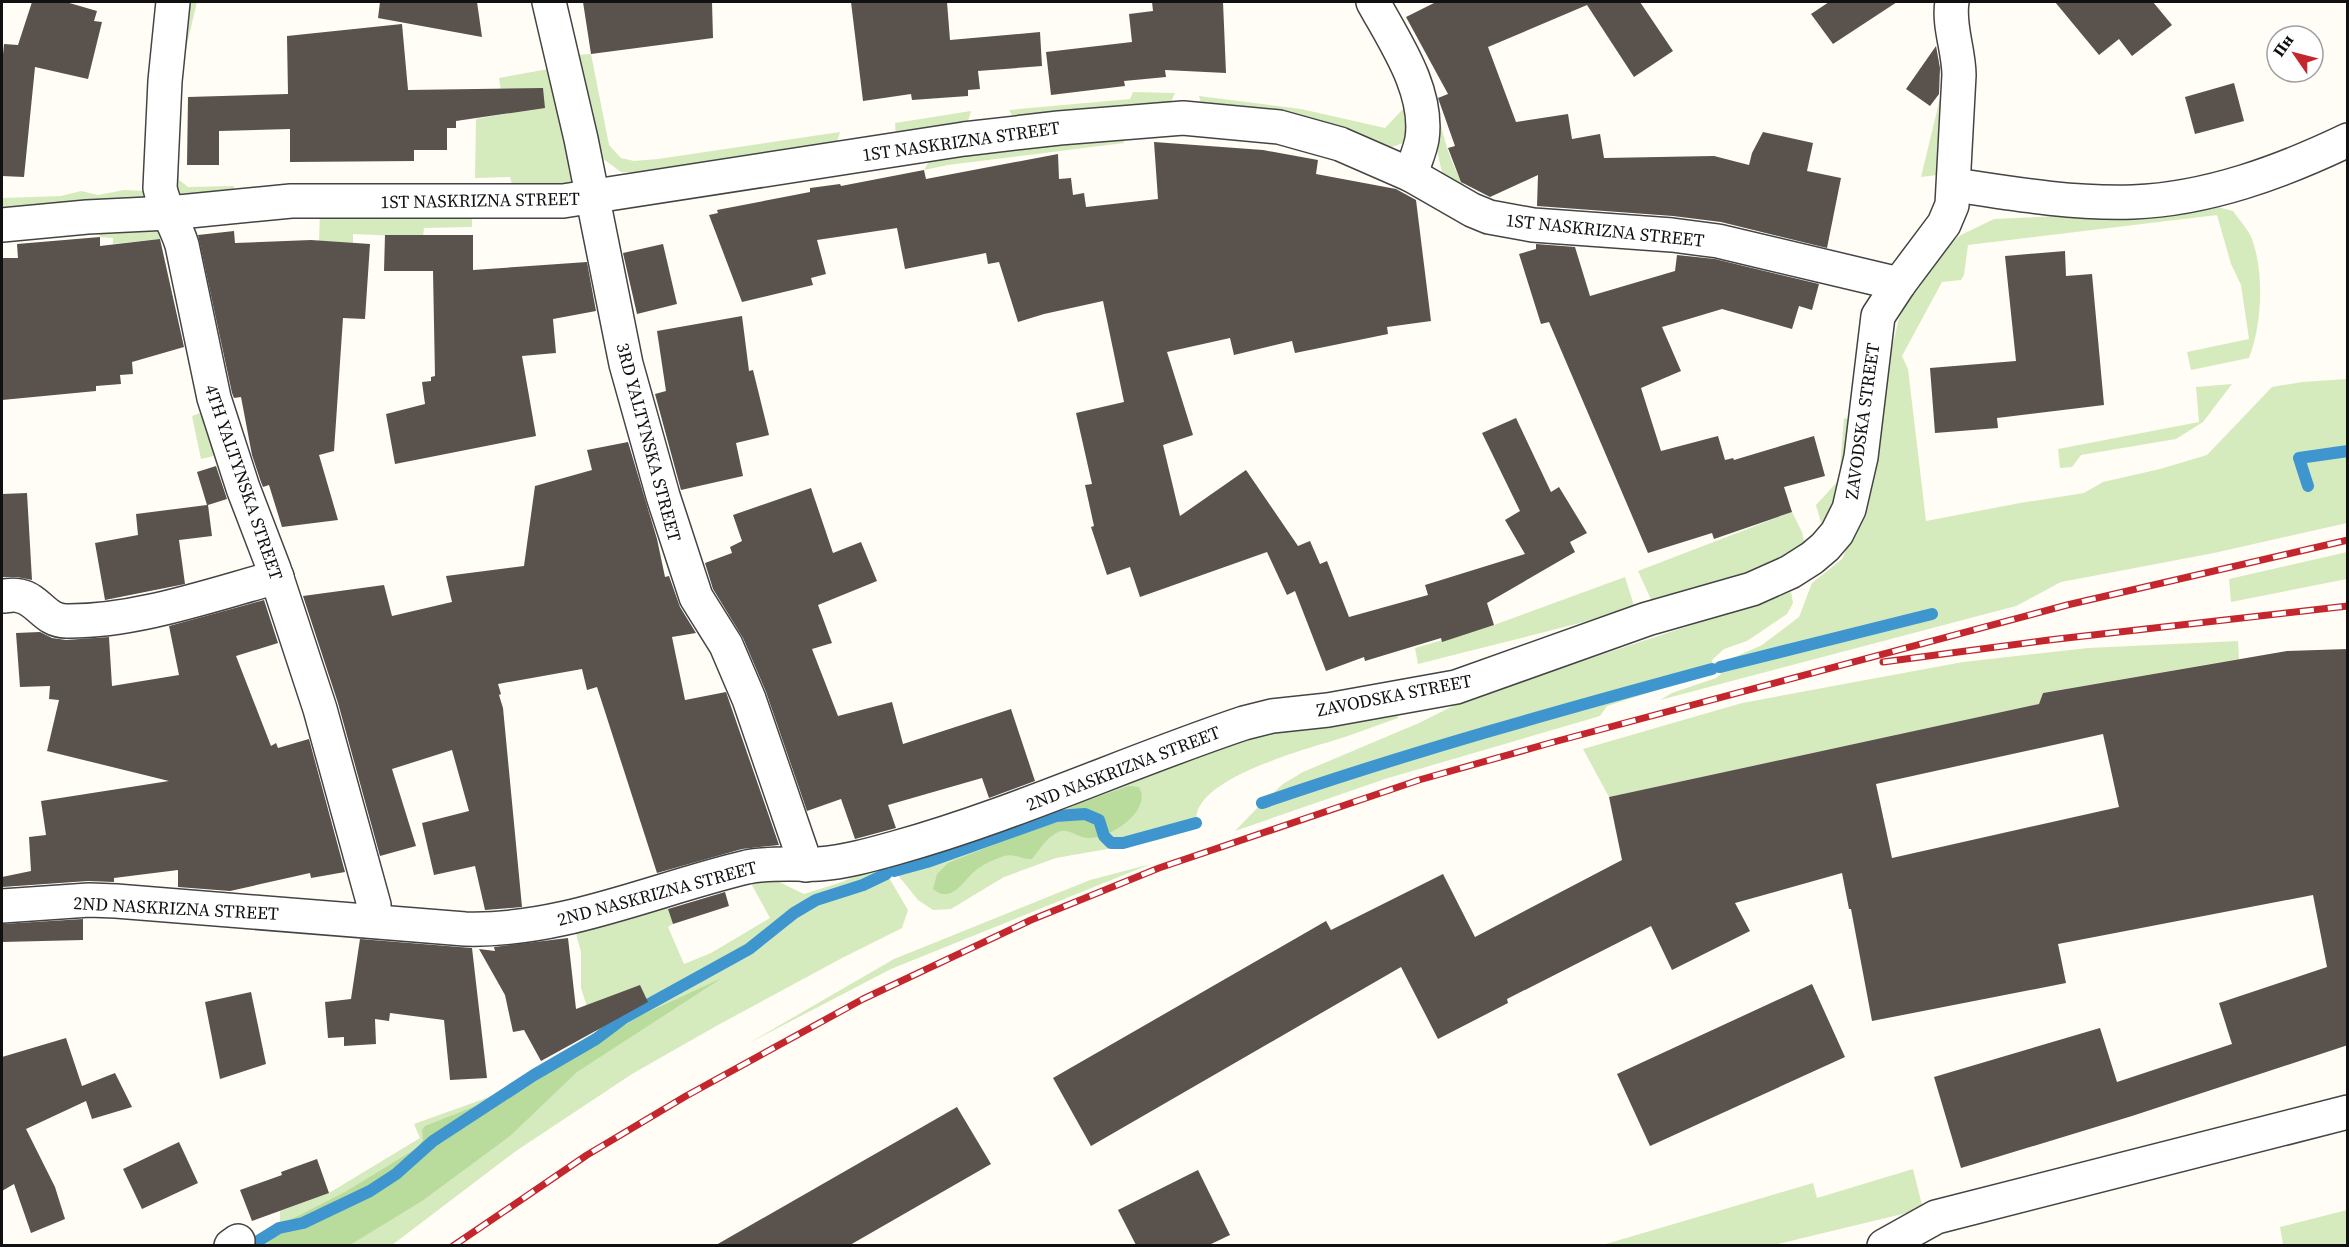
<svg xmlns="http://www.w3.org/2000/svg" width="2349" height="1247" viewBox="0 0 2349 1247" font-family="'Source Serif 4',serif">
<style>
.green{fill:#d5ebbd}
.forest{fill:#b9dc9c}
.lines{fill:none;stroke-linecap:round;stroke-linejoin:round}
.stream{stroke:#3f96cf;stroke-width:12}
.building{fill:#5a524d;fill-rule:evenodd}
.minor-casing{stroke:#444;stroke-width:36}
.minor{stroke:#fff;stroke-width:33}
.rail-casing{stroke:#c4262e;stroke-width:7}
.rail{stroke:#fff;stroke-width:4.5;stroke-dasharray:14;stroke-linecap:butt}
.labels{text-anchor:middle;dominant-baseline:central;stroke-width:6;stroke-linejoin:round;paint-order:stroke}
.street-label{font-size:18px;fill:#111;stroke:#fff}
</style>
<rect width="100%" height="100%" fill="#fffdf5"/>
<!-- green -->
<g class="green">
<path d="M186,2h11l-16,68 -4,60 2,50 9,7 46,-1 1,12 -63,5 -2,-39 3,-69z"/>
<path d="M1946,2l-3,153 -6,20 -16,2 21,-87 -4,-53z"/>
<path d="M591,54l18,91 12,13 13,3 24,-2 182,-27 -4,14 -179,28 -36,-2 -19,-14 -16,-39 -11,-64z"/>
<path d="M554,68l20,111 -10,12 -50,1 -4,-15 -35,1 1,-59 28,-5 -5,-36z"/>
<path d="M1400,87l9,37 -6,19 -11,4h-12l-178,-41 -3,-10 102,13 84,19 18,-19z"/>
<path d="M1133,92l42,1 -5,11 -155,16 -6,-10 121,-11z"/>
<path d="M1435,103c8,29 14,62 32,86l-24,-14c-7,-24 -10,-46 -8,-72z"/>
<path d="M971,111l-5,17 -70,9 -1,-14z"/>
<path d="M1123,136l1,7 -176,22 -24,5 8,-14z"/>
<path d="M124,190l21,1 2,3 -10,10 -135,12v-18l59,-2 20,-5 17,4z"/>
<path d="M2214,206l19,5c6,9 17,20 20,31 11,33 9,83 -4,116l-58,12 -4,-18 62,-13 -8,-54 -10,-21 -14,-49 -249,30 -4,30 -3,5 -19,2 -40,74 6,13 18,152 94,-18 64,-10 19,-11 57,-13 47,-14 65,-68 30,-5 45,-3v144l-133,30 -153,29 -45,24 -356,94 12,-7 44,-15 5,-4 -1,-7 8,-7 34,-15 37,-28 13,-34 30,-24 16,-35 28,-151 13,-55 27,-51 33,-31 35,-17 134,-6z"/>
<path d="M320,213h152v14l-48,1 -1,9 -70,-3v9l-34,-2z"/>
<path d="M153,221l16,17 -56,6v-6l-13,-1 -3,-10z"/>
<path d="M2232,384l-29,38 -27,17 -95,16 -9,12 -12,1 -2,-19 141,-27 -3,-35z"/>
<path d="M208,410l37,118 -5,2 -22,-75 -17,4 -9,-43z"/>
<path d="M1844,418l8,2 -4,40 -24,73 -8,-28 23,-25z"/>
<path d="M1792,512l10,20 4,18 -17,11 -136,43 -15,-33z"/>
<path d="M2347,552v27l-116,23 -2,-23z"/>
<path d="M1625,577l10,32 -217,55 -3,-16 79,-23z"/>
<path d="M1791,592l2,11 -6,11 -40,27 -23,8 -12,11v9l-20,10 -85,27 -7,10 -215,63 -150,52 27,-28 21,-19 20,-12 116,-49 48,-24z"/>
<path d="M2238,641l1,18 -196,34 -4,11 -430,93 -26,-48 159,-46 221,-41 125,-14z"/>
<path d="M1396,711l2,7c-18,6 -35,13 -53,19 -30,10 -165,43 -147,90l-40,13 -102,18 -52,19 -53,32 -18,1 -15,-10 -29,-36 345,-134z"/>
<path d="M1151,864l-260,105 -142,74 145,-84 196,-79z"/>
<path d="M882,866l26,44 -6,18 -58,29 -126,68 -86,49 -116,77 -124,94 -143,1 7,-7 24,-13v-15l49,-18 91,-55 -6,-14 78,-28 107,-61 -7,-13 -11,-34v-36l-7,-26 92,-24 7,22 -5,3 16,37 27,-11 59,-35 -22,-40 27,2 29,14 35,-11z"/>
<path d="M1913,1169l10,40 -149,36 -175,1 214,-63 4,15z"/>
<path d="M2347,1210v35h-64l-3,-18z"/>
</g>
<!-- forest -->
<g class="forest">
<path d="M1129,786l10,1c14,24 -30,52 -50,51 -11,0 -21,-11 -31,-6 -12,6 -18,17 -26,27 -10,1 -17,-6 -28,-3 -9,3 -21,8 -29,15 -12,9 -23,34 -42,18l4,-15 11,-11 45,-18 84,-41z"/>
<path d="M722,978l-145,94 -67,64 -88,65 -72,44h-84l24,-25 55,-28 72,-44 6,-8 -1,-10 3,-4 53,-21 59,-29 107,-62z"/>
</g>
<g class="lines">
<!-- stream -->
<g class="stream">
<path d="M2308,486l-9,-28 49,-7"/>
<path d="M1720,667l212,-53"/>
<path d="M1262,803c148,-51 299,-93 450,-134"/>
<path d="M894,871l33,-9 129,-46 29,-2 14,6 5,16 7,7h12l73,-20"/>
<path d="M250,1246l29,-18 24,-5 67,-32 26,-17 37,-33 101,-66 62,-36 28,-21 125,-69 45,-36 22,-13 47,-15 23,-11"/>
</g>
</g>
<!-- building -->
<g class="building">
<path d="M32,2h34l31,9 -3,10 8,1 -14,57 -53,-12 -11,110 -22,-1v-111l2,-21 14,1z"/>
<path d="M380,2h97l5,35 -104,-19z"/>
<path d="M583,2h129l1,36 -122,16z"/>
<path d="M851,2h96l3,38 90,-8 2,34 -64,5 2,18 -12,1v6l-56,4 -1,-6 -48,7z"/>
<path d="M1152,2h71l3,71 -61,-3 1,7 -42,4 1,5 -74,9 -5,-43 86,-10 -3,-28 24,-3z"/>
<path d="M1436,2h204l33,49 -39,26 -47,-72 -99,42 28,75 52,-8 4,25 28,-5 4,24 110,-2 35,9 3,-12 11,-21 50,11 -6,28 34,7 -14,70 -106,-26 -48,-6 -136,-10 1,-31 -48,22 -29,-15 -13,-34 7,-2 -17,-48 10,-4 -42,-77z"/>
<path d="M1829,2h68l-64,42 -22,-30z"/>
<path d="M2055,2h98l19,23 -40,31 -13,-17 -20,16z"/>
<path d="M402,24l6,66 135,-2 2,20 -89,13v7h-9v22h-33v11l-124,1v-33l-71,2v34h-32l1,-68 100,-3 -1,-58z"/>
<path d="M1936,46l4,22 -1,26 -9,12 -24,-17z"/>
<path d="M2234,83l10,38 -49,13 -10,-37z"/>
<path d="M1154,142l109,8 55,10 -2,14 80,15 20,11 15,121 -44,6 1,7 -93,19 -3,-12 -58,14 -4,-17 -63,14 26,83 -30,10 17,71 66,-46 52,76 12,-5 10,23 7,-3 22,56 79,-22 -3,-10 100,-31 -20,-34 15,-9 -38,-78 34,-15 35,74 8,-5 28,46 -17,9 5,10 -88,51 7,22 -52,17 -1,-4 -76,23 -1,-4 -38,14 -31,-80 -8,4 -20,-43 -127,45 -10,-30 -23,8 -16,-48 3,-1 -9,-41 7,-1 -16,-71 48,-11 -21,-101 -59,13 -26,8 -19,-60 -11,2 -2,-11 -81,16 -8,-41 -80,12 9,34 -15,4 2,7 -71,17 -33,-87 9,-2 -1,-3 93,-18v-4l30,-4 1,2 83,-16 2,9 132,-25 1,25 12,-1 2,17 11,-2 2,14 72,-8z"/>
<path d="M234,231l1,12 76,-3 59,4 -5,75 -22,-1 -9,133 -15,4 19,65 -56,7 -13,-42 -6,2 -2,-5 -9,-27 -11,-58 -7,1 -2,-5 -34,-158z"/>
<path d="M385,235h88v35l114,-8 9,49 -43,8 3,34 -34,3 14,80 -141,28 -9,-50 39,-10 -3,-22 9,-1v-4l4,-1 -2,-105h-49z"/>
<path d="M100,237v9l60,-7 24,108 -52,15 1,12 -13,1 1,9 -25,2v5l-94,9v-142h16l-1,-14z"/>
<path d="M663,244l14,60 -40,10 -14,-61z"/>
<path d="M1536,244l39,3 15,49 85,-25 2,-16 38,4 104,25 -7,26 -13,-4 -7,23 -70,-20 -60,18 19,44 -40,17 20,63 57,-15 7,24 8,-2 1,2 80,-24 11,40 -41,11 8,25 -78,27 -2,-6 -64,20 -99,-231 -8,2 -22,-70 17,-5z"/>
<path d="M2065,251l1,25 26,-2 12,131 -107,13 1,10 -63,5 -5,-65 86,-7 -11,-105z"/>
<path d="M742,316l7,55 4,-1 16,65 -33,8 7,33 -62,14 -26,-96 11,-3 -9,-60z"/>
<path d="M628,442l29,97 8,38 4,-1 11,31 16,26 -24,4 13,63 41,-8 53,153 -37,4 -85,24 -60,-186 -10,3 -5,-21 -84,15 3,10 -2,1 4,13 19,199 -37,3 -10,-44 -41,9 -12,-52 47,-12 -17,-61 -60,19 24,77 -36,10 -42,-153 -35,-107 81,-11 8,31 60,-14 -6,-26 78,-10 11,-80 57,-16 -5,-20z"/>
<path d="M216,466l11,33 -19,6 4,31 -33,4 6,44 -80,16 -10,-57 43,-8 -2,-21 71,-9 -10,-33z"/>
<path d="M811,488l22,65 28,-11 16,39 -59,24 14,38 -20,6 26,67 54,-14 11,42 108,-35 24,72 -46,17 -7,-20 -94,27 8,23 -41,11 -14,-40 -34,12 -41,-119 -23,-54 -30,-49 -8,-26 27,-10 -2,-6 12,-6 -9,-26z"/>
<path d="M27,493l5,87 -15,-3h-15v-83z"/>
<path d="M264,600l14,43 -42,13 35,90 5,-3 2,5 31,-9 36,133 -34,6 -1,-5 -80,18 -52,-4v-17l-64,8v4l-26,-1 -86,6v-10l29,-6 -2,-34 17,-2 -5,-34 128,-20 -122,-30 12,-51 -10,-1 1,-13 -30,1 -4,-54 24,-1 12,6 14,2 43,-3 3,49 67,-11 -10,-49z"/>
<path d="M2348,649v396l-216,71 -171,52 -27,-91 166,-49 17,54 115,-38 -13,-41 108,-36 -14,-72 -255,49 8,39 -194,38 -21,-112h-2l-7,-36 -107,30 15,28 -78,39 -21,-44 -144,73 1,4 -70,36 -37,-72 -310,179 -38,-68 273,-157 5,9 112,-56 32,63 147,-77 -13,-63 430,-93 4,-11 244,-42zM2103,734l16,73 -227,51 -16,-74z"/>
<path d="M725,892l4,14 -56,18 -5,-15z"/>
<path d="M83,919v21l-81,2v-18z"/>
<path d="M568,938l8,71 64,-24 8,17 -107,59 -17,-31 -11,2 -8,-37 -26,-46 16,2 -1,-4z"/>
<path d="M360,939l112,9 15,130 -37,2 -6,-60 -54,-7 -1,8 -14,-2 1,25 -32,2v-9l-16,1 -3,-36 26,-3z"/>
<path d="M1812,984l33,73 -195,89 -33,-72z"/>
<path d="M251,992l15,72 -46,15 -15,-77z"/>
<path d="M66,1038l20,60 -4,-12 33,-13 17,34 -40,12 -6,-18 -60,28 29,58 10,32 -34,14 -17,-49 -12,7v-134z"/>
<path d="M957,1107l34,57 -141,81h-134z"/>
<path d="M179,1142l19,41 -56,26 -19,-40z"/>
<path d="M317,1159l12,34 -77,28 -12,-31 42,-15 -1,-3z"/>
<path d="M1198,1170l32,65 -21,10h-73l-18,-35z"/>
</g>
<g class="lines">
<!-- minor casing -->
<g class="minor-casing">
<g id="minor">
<path d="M173,2l-8,79 -5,107c4,20 16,37 22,57l32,153 29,90 31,81 46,140 54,196 -1,16"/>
<path d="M549,2l32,137 45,225 37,132 33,101 30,48 23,54 57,166"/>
<path d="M1373,2c22,40 56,89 49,137 -2,12 -8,24 -11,36"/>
<path d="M1955,185c59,9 118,19 178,17 75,-3 148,-30 215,-62"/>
<path d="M2,225l85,-8 82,-4 122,-12h272l401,-62 95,-11 124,-10 96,9 61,17 71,31 61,35 17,7 44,8 139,10 46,6 181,43"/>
<path d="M2,596c5,0 12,-2 18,0 19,4 25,25 46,25 69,1 145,-26 211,-44"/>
<path d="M2,906l87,-6 27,1 349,28c96,3 189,-40 282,-62 24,-5 48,-2 72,-3 26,-2 51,-9 76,-16 119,-33 232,-86 349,-125l28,-7 56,-6 128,-23 191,-68 105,-30 38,-17 22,-14 13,-11 12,-14 12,-24 12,-52 17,-141 21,-32 45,-60 8,-19 7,-130c0,-24 -11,-50 -7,-73"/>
<path d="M231,1246l7,-5"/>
<path d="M1884,1246l52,-29 412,-105"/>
</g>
</g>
<!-- minor -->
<use href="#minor" class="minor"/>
<!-- rail casing -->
<g class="rail-casing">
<g id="rail">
<path d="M1883,662l166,-22 299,-34"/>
<path d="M453,1246l134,-91 99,-59 177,-97 168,-79 128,-52 260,-88 131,-37 517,-138 281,-65"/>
</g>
</g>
<!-- rail -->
<use href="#rail" class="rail"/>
</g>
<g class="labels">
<!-- street labels -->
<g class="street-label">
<text transform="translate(961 141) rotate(-8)">1ST NASKRIZNA STREET</text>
<text transform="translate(480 200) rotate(-1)">1ST NASKRIZNA STREET</text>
<text transform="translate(1605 230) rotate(6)">1ST NASKRIZNA STREET</text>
<text transform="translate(1862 421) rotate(-82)">ZAVODSKA STREET</text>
<text transform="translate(649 442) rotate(75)">3RD YALTYNSKA STREET</text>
<text transform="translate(244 482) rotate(71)">4TH YALTYNSKA STREET</text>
<text transform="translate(1394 695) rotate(-11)">ZAVODSKA STREET</text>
<text transform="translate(1123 768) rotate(-21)">2ND NASKRIZNA STREET</text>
<text transform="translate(657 893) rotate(-15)">2ND NASKRIZNA STREET</text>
<text transform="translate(176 908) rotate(3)">2ND NASKRIZNA STREET</text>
</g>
</g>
<!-- border -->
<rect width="2349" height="1247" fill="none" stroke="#111111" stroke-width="6"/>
<!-- north arrow -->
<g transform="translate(2295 54) rotate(305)"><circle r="28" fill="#ffffff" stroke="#a0a0a0" stroke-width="1.5"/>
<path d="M0-4.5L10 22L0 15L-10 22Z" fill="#c4262e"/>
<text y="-9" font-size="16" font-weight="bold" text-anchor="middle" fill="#111111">Пн</text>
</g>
</svg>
